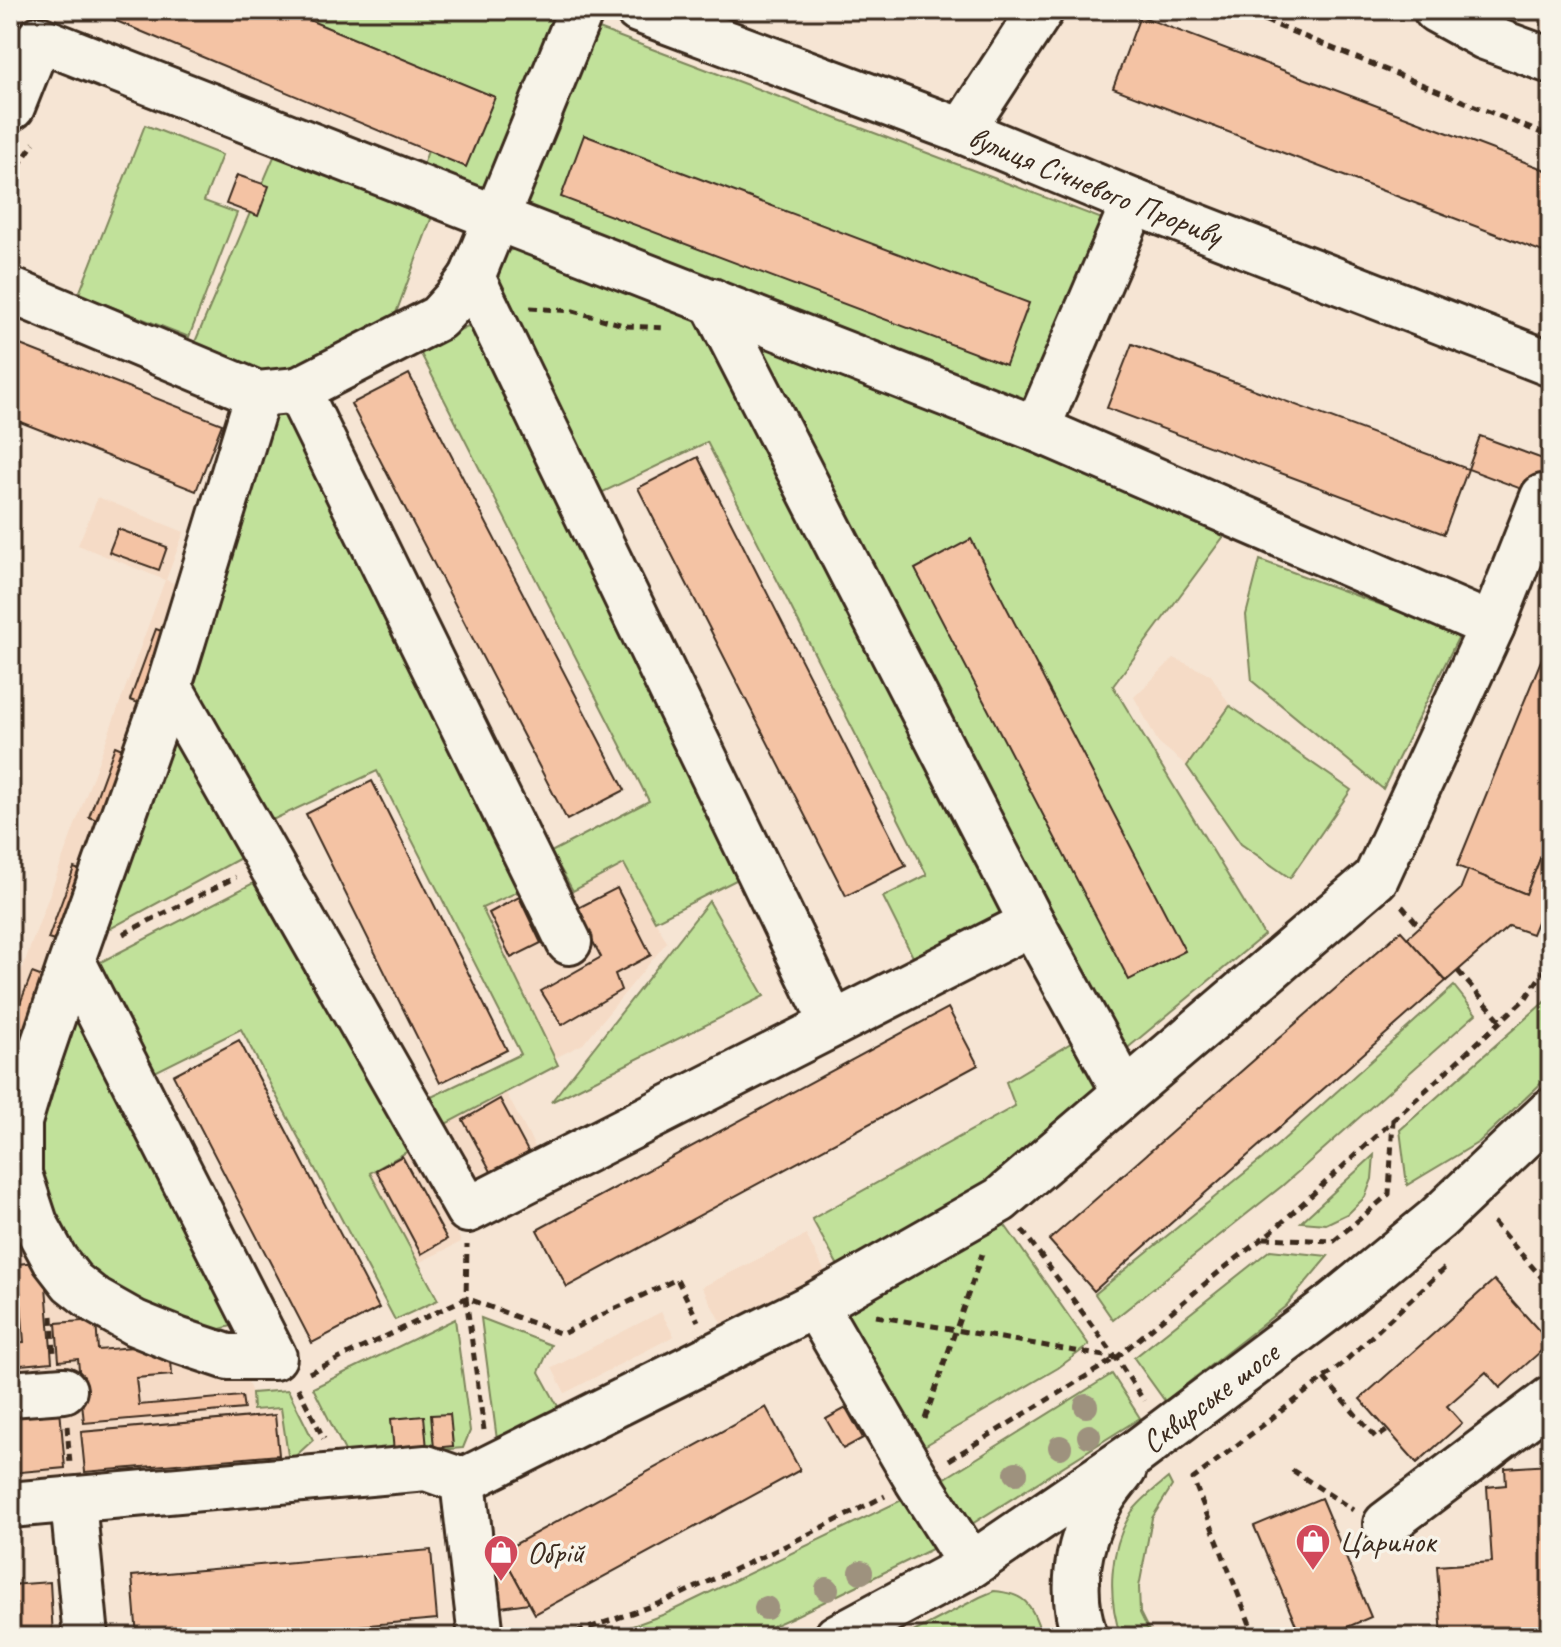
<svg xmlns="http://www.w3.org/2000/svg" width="1561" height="1647" viewBox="0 0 1561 1647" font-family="Caveat,sans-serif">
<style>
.built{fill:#f5dbc6}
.green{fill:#c1e19a;stroke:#7e865c;stroke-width:2}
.building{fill:#f4c3a4;stroke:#3b2a1e;stroke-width:2}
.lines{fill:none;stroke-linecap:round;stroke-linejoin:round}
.minor-casing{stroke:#3b2a1e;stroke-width:50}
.major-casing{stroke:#3b2a1e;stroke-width:50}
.path{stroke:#3b2a1e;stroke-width:5;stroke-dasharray:8 6;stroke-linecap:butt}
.minor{stroke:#f7f3e8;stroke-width:44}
.major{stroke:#f7f3e8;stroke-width:44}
.tree{fill:#9e927e}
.labels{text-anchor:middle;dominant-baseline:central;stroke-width:7;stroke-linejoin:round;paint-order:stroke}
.street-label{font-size:32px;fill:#3b2a1e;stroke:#f7f3e8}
.poi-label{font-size:32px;fill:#3b2a1e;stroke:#f7f3e8;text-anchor:start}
</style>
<rect width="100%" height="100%" fill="#f6e5d4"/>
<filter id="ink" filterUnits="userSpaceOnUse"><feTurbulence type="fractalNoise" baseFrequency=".0125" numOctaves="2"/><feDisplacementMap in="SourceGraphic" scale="16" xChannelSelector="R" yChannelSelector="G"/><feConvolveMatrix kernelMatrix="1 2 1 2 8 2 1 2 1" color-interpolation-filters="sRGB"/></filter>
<g filter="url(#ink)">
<!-- built -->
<g class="built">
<path d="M98,497l86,35 -18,48 38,14 -191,527 231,252 8,20 1,17 28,-3 8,55 -279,24v-484l155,-422 -87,-35z"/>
<path d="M1174,658l37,17 19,31 -43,60 -29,-24 -24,-45z"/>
<path d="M624,864l43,78 -84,102 -28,14 -73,-150 79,-39 12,21z"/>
<path d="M506,1093l36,67 -93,52 12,30 -43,21 -48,-90 38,-22 30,-23z"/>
<path d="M806,1235l20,39 -103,53 -21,-40z"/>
<path d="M661,1312l13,24 -109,57 -13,-25z"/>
</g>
<!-- green -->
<g class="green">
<path d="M285,10h256l21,8 -76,180 -67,-21 9,-26 38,15 28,-69z"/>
<path d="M599,29l506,191 -74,192 -503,-198 -4,-14z"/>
<path d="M145,125l77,30 -18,46 33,12 -48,124 -110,-43z"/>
<path d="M276,152l158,59 -41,110 -98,50 -37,4 -66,-26z"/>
<path d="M532,246l170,72 305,595 -94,44 -30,-60 44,-22 -220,-433 -106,51 -39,-74 -66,-135c2,-31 5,-34 36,-38z"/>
<path d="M476,322l262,557 -83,42 -31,-57 -51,27 -22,-39 98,-51 -230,-451z"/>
<path d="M753,339l474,193 -114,154 151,249 -140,116z"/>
<path d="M271,413l23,1 230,475 -42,19 76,157 -120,63 -15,-27 98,-47 -144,-283 -111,52 -80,-139z"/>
<path d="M1260,560l200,74 -77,155 -131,-108 -6,-66z"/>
<path d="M1230,706l121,84 -61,88 -49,-34 -54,-78z"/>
<path d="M173,718l75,136 -153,83z"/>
<path d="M261,879l147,272 -38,22 68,127 -43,20 -154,-291 -94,47 -56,-109z"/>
<path d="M709,901l55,95 -213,106z"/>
<path d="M1454,986l22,28 -194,172 -169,134 -18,-26 167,-135z"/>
<path d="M73,996l166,328 -34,9 -37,-13 -79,-49 -25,-33 -17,-35 -14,-78z"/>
<path d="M1551,996v78l-72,68 -72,43 -7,-55z"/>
<path d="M1076,1040l26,51 -111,93 -150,87 -29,-52 203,-113 -9,-24z"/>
<path d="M1374,1155l-2,24 -7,18 -16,16 -23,11 -25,-2z"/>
<path d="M1002,1221l87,124 -31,23 -139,81 -78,-132z"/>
<path d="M1270,1250l58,6 -42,50 -121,95 -31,-43z"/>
<path d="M481,1318l70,27 -12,27 21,38 -63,30z"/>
<path d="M455,1319l15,112 -7,17 -115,9 -35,-69z"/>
<path d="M1112,1374l28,44 -173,109 -28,-45z"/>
<path d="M288,1390l25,50 -24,22 -8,-54 -28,2 -1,-17z"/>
<path d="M1168,1478l4,8 -20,32 -13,69 1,26 12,24h-31c-14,-40 -12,-87 10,-124 9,-13 25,-25 37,-35z"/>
<path d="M910,1496l26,51 -143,70 -45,20h-145l62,-23z"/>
<path d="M994,1591c36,3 37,16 49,46h-139l76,-40z"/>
</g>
<!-- building -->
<g class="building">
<path d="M90,10h195l210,87 -29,70z"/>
<path d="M1140,16l411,156v83l-438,-167z"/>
<path d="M584,135l445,168 -23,62 -445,-168z"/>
<path d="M237,175l32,11 -11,30 -32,-12z"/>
<path d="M10,341l212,83 -26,67 -186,-73z"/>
<path d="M1132,344l336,125 -24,65 -337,-126z"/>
<path d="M409,374l216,416 -58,30 -216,-416z"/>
<path d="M1480,436l71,26v38l-83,-31z"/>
<path d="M698,457l208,409 -60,30 -208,-408z"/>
<path d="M118,529l49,18 -8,23 -50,-18z"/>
<path d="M971,539l214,412 -56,29 -214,-411z"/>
<path d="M156,629l19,7 -26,71 -19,-7z"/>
<path d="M1551,636v195l-25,63 -69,-28z"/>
<path d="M115,746l19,8 -26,70 -19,-7z"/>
<path d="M372,781l135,269 -67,33 -134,-269z"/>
<path d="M1542,854l9,4v30l-19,46 -23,-8 -63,55 -39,-43 53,-48 8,-20 58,24z"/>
<path d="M74,868l19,7 -26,70 -19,-6z"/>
<path d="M617,888l34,67 -36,19 6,16 -59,35 -21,-34 60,-34 -25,-48z"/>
<path d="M519,897l22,46 -30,15 -22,-45z"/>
<path d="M1401,931l45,50 -352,310 -45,-51z"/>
<path d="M32,973l19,7 -20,51 -19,-7z"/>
<path d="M948,1008l30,57 -411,222 -30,-57z"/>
<path d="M239,1040l140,268 -67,35 -139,-268z"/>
<path d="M500,1099l31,58 -37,20 -31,-57z"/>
<path d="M402,1156l45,83 -26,15 -45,-84z"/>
<path d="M44,1261l8,101 -42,4v-23l14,-1 -6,-78z"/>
<path d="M1494,1280l56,63 -50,45 -14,-16 -39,34 15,17 -45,40 -57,-64z"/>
<path d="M96,1320l2,30 72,-6 2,31 -36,3 3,27 103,-9 2,13 -160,14 -6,-64 -19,2 -3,-38z"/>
<path d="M766,1407l34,63 -265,144 -34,-62z"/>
<path d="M846,1408l17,30 -20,11 -17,-30z"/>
<path d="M60,1409l5,59 -55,5v-60z"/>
<path d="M450,1414l3,32 -19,2 -3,-33z"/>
<path d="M275,1415l4,40 -194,17 -4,-40z"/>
<path d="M424,1416l3,33 -33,3 -3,-33z"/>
<path d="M1551,1465v172h-109l-5,-71 55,-4 -5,-75 19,-2 -1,-17z"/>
<path d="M1321,1498l50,119 -47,20h-23l-47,-111z"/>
<path d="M431,1550l6,69 -202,18h-98l-5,-61z"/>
<path d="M501,1552l28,51 -43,6 -6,-46z"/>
<path d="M50,1582l3,55h-43v-52z"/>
</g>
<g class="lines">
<!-- minor casing -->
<g class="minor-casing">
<g id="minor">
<path d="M581,10l-109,267 361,747"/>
<path id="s1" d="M638,10l324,121 172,71 417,162"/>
<path d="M1436,10l49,27 66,24"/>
<path d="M10,106l2,1 27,-68 998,390 455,197 -116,252 -376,322 -185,105 -352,176 -37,-13 -416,37"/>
<path d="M962,131l79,-121"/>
<path d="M10,290l248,104 40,-4 271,552"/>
<path d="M712,301l320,622 93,169"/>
<path d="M298,390l140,-72 21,-23 13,-18"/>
<path d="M1037,429l97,-227"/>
<path d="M1492,626l51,-129"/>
<path d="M169,686l299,524 564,-287"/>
<path d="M72,960l-37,109 -16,53v52l16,49 20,37 17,22 24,19 39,22 42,17 51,17h46l-202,-397 97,-274 89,-292"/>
<path d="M815,1305l102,175 54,85"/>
<path d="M10,1394l54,-4"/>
<path d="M463,1481l18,156"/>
<path d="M73,1501l13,136"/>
<path d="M1386,1524l165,-125"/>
</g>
</g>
<!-- major casing -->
<g class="major-casing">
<g id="major">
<path id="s2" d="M837,1637l134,-72 166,-113 198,-149 102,-84 114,-108"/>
<path d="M1085,1637c-16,-45 -8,-92 14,-133 6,-12 17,-24 25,-35"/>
</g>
</g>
<!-- path -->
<g class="path">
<path d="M1239,10l312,127"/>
<path d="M10,178l24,-35"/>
<path d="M530,308l43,3 54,15 39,2"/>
<path d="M1402,906l17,20"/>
<path d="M123,934l113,-57"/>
<path d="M1458,971l42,49"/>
<path d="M1493,1222l58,66"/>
<path d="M1022,1230l94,128 28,43"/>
<path d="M1264,1238l70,3 55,-47 4,-75"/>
<path d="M52,1316l2,38"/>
<path d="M876,1316l239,42"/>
<path d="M309,1373l157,-75 1,-53"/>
<path d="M1324,1378l52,60 12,-8"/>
<path d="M298,1388l26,51"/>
<path d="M925,1419l57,-165"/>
<path d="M67,1426l3,38"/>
<path d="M484,1430l-18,-132 96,36 115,-55 21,42"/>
<path d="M949,1460l167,-102 103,-86 58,-45 249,-229 25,-38"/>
<path d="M1292,1470l61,40"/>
<path d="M433,1637l8,-8"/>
<path d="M563,1637l103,-36 115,-53 104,-52"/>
<path d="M1255,1637l-62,-158 148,-114 107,-100"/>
</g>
<!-- minor -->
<use href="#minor" class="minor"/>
<!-- major -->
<use href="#major" class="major"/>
</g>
<!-- trees -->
<g class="tree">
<circle cx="1086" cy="1406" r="12"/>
<circle cx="1089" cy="1436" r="12"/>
<circle cx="1060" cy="1447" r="12"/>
<circle cx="1016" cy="1473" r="12"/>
<circle cx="861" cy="1572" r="12"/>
<circle cx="827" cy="1589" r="12"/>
<circle cx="766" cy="1608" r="12"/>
</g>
</g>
<!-- icons -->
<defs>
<g id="shop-pin" transform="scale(1.8)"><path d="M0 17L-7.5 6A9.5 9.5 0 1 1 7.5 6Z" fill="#d1495b" stroke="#f7f3e8"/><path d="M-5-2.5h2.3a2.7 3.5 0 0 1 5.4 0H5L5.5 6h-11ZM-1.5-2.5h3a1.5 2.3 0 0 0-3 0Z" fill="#fff"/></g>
</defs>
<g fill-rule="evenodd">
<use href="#shop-pin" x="1313" y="1541"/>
<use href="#shop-pin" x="501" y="1552"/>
</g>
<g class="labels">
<!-- street labels -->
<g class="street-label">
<text stroke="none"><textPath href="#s1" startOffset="490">вулиця Січневого Прориву</textPath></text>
<text stroke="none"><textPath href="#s2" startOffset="444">Сквирське шосе</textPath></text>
</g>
<!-- poi labels -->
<g class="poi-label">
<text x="1339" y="1541">Царинок</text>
<text x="527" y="1552">Обрій</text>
</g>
</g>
<!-- margin -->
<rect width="1561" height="1647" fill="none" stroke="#f7f3e8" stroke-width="40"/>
<rect x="20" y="20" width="1521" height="1607" fill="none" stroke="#3b2a1e" stroke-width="3" filter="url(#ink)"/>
</svg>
